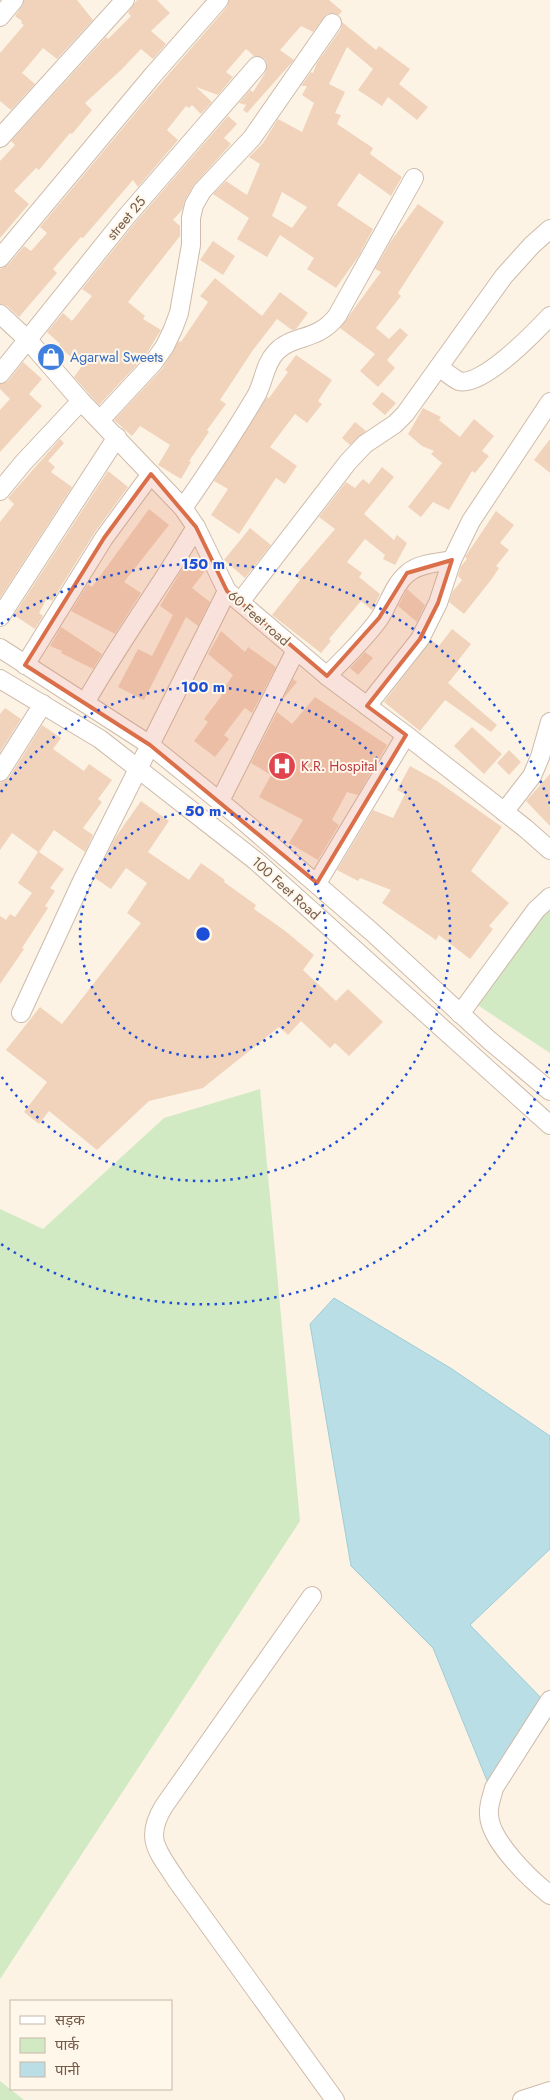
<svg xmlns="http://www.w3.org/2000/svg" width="550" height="2100" viewBox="0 0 550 2100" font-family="Jost,'Noto Sans Devanagari',sans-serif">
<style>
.green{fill:#d1eac3}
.water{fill:#b9dee5;stroke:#9fcdd7}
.building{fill:#f1d3bc;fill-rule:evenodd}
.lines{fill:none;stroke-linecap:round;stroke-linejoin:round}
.minor-casing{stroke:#cebbab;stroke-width:20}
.minor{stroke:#fff;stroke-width:18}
.marked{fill:#da6f4a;fill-opacity:0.2;stroke:#da6f4a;stroke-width:4;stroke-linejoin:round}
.ring{fill:none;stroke:#1d4ed8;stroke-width:2.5;stroke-dasharray:2.5 5}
.labels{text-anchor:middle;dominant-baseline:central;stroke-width:4;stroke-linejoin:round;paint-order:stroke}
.street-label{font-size:14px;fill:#745a4a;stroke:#fff7ea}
.shop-label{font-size:14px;fill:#366cbe;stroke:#fff7ea;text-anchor:start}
.health-label{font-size:14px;fill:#be3a42;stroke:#fff7ea;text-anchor:start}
.centre{fill:#1d4ed8;stroke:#fff7ea;stroke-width:2.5}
.ring-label{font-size:15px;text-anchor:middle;font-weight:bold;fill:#1d4ed8;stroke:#fff7ea;stroke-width:4;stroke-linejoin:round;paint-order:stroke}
</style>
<rect width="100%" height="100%" fill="#fcf3e4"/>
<!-- green -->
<g class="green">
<path d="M550,901v152l-86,-57z"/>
<path d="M260,1089l40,432 -300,458v-770l43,20 121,-111z"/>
<path d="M0,2081l24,19h-24z"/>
</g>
<!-- water -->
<path class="water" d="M334,1298l118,71 98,67v113l-80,76 80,82 -62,76 -55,-135 -82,-82 -41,-242z"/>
<!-- building -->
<g class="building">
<path d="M24,0h53l16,20 -36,39 -14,-11 -21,25 13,11 -24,26 -11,-9v-48l24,-28 -3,-2 1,-2 -7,-5 7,-10z"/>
<path d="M137,0h20l13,13 -19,18 15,13 -13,15 -12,-10 -19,20 -37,34 7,7 -20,24 -2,-1 -31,37 -3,-2 -22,23 15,13 -29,34v-77l15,-16 -4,-4 95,-104 2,2 23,-23 -3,-3z"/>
<path d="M229,0h100l13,11 -3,4 -6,-2 -6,1 -14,18 -12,-6 -21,24 14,10 -47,53 -4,-3 3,-5 -7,-2 11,-13 3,2 12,-19 2,-10 -3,-5 -10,-2 -8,-7 -20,23 7,5 -15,18 -22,-8 16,15 -11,12 -9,-9 -3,3 -3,-2 -19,24 11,10 -40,47 -5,-7 -50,58 -2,-1 -28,32 4,4 -38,44 -12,-11 -7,-2v-35l8,-4 16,-19 7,5 16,-18 -7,-6 108,-129 79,-91z"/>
<path d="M342,22l34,28 3,-4 31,23 -11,15 29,23 -11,13 -29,-23 -6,9 -24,-16 15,-21 -26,-22 -18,37 16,8 -10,21 6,2 -4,9 36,24 -3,6 32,23 -11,19 -32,-23 -22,32 36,24 -15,28 -22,31 -29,-19 7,-11 -34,-23 -13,22 -30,-18 12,-21 -36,-24 13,-13 21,14 13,-31 -11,-7 14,-14 15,-24 24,13 12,-29 -12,-8 5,-9h-6l10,-14 2,1 4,-10 24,-34zM282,192l25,15 -15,21 -20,-12z"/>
<path d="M228,116l9,8 -13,14 7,6 -38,42 -8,14 -3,10 -9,10 7,6v10l-52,66 17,14 -2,3 18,11 -16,26 -46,49 -25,-28 8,-11 -24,-20 2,-2 -13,-12 16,-19 9,8 20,-25 -10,-7 52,-65z"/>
<path d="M418,204l26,18 -46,71 3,3 -25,32 13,11 11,-11 8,7 -21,25 8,8 -17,19 -18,-16 15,-17 -35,-26 41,-56 -6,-3 16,-28z"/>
<path d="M213,241l22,15 -12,19 -23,-15z"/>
<path d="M215,278l47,38 18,-24 28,21 -12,16 -4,1 -15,-11 -24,31 -33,50 6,4 -19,26 2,2 -20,29 2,1 -10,17 -23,-14 12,-20 -30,-19 -8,10 -18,-16 48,-51 17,-28 2,1 27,-40 -8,-6z"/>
<path d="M296,355l36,25 -14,21 4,3 -15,19 -12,-9 -25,33 27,19 -12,18 -9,-6 -37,56 -28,-19 17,-26 -14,-8 53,-84 2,1 19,-26 -3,-2z"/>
<path d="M23,362l19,17 -13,15 13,12 -42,46v-42l10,-11 -10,-10v-5l8,-3z"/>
<path d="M382,392l14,11 -11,12 -13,-11z"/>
<path d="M423,408l18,9 -2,3 21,17 14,-18 20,17 -12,15 7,5 -14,17 -3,-2 -23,39 -16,-8 -12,15 -13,-10 34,-44 -11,-9 3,-3 -12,-5 -14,-12z"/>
<path d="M355,422l11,9 -16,14 -8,-7z"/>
<path d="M60,439l4,4 -16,18 7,6 -4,5 21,15 -72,111v-76l14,-18 -6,-6z"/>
<path d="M550,439v34l-16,-13z"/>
<path d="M382,467l12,10 -30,37 30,26 3,-5 10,8 -12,22 -12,-6 2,-4 -20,-16 -18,23 15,11 -3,4 21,17 -8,16 -11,-9 -32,38 2,2 -10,12 -49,-38 28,-35 -5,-4 40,-47 -16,-12 27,-35 9,6 8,-9 6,5z"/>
<path d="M108,471l20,16 -33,45 -43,69 -5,-3 -8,15 4,3 -8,13 -21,-14z"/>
<path d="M149,509l20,16 -45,57 17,11 -26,41 -44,-23 17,-27 4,3z"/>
<path d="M496,511l18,14 -14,18 9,7 -13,16 3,2 -8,12 -27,34 -15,-12 4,-11 9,-11 -4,-4 3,-10 6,-7 -2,-2z"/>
<path d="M250,528l21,17 -26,33 -21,-18z"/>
<path d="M190,556l13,10 2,5 -13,17 18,14 -12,24 -12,-9 -42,83 -26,-13 20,-38 14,7 21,-41 -13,-9z"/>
<path d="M407,589l18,16 -8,17 -19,-16z"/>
<path d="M61,627l41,27 -9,15 -32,-16 1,-2 -12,-5z"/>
<path d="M452,629l19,15 -14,18 5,4 -14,17 49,42 -6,7 -46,-32 -25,31 -36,-29 47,-62 8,6z"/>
<path d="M221,631l24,21 3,-5 28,20 -24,46 -7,-5 -2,2 -19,25 5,4 -14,18 -21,-16 14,-19 -4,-3 18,-24 -2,-1 13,-19 -25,-21z"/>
<path d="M365,652l8,6 -15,17 -8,-7z"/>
<path d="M293,679l4,3 -15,18z"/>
<path d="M315,697l72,48 -29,50 -11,-3 -15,28 7,5 -21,35 -29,-17 14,-23 -44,-23 12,-22 -20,-12 26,-51 15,12z"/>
<path d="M5,708l16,11 -21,33v-38z"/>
<path d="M42,725l19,13 -8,11 31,22 5,-7 23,16 -14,19 4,3 -19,26 10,7 -8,17 -31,-22 -15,22 25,17 -14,19 5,3 -10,15 3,2 -26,40 2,1 -24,35v-68l6,4 4,-6 5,3 17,-24 -14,-10 20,-31 -26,-19 -12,17v-67l9,-5z"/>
<path d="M472,727l30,27 -18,20 -30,-28z"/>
<path d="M509,750l12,12 -12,13 -12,-12z"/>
<path d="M410,766l27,15 65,46 -31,44 38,32 -20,23 4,3 -23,30 -31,-24 -3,5 -54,-37 9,-13 -31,-12 -2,3 -21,-11 36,-60 20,8 12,-24 -8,-4z"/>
<path d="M550,774v52l-24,-25z"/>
<path d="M141,801l28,20 -21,31 41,28 12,-17 24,17 -1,2 32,23 -2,4 30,21 30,25 -11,15 33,31 12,-12 35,33 -34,34 -14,-13 -5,5 -29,-27 -13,14 -9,-8 -76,61 -54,13 -52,49 -48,-39 -10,13 -15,-12 23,-30 -41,-32 34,-43 22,17 79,-101 -14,-10 20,-30 -21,-15 -15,21 -16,-11 20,-40z"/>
</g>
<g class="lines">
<!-- minor casing -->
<g class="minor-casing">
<g id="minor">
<path d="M0,17l14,-17"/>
<path d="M0,138l125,-138"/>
<path d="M0,258l153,-183 66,-75"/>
<path d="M0,314l28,26 53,61 102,107 13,19 31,64 100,85 79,59 119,93 25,22"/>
<path d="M439,367c6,4 13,11 20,14 22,7 76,-49 91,-65"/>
<path d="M0,374l126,-157 131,-151"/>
<path d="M100,420l53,-57 12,-17 8,-17 6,-16 12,-68v-27l3,-13 8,-14 50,-53 80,-115"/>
<path d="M0,491l23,-28 58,-62"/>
<path d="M183,508c25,-36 50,-73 73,-112 8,-14 8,-31 20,-44 17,-18 41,-10 61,-36l77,-138"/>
<path d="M240,602l108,-140 17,-18 30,-20 10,-10 99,-138 28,-31 18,-16"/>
<path d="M0,617l117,-180"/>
<path d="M0,648l150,97 84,68 138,119 117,108 61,51"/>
<path d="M25,665l79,-127 47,-64"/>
<path d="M327,676c17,-18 37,-36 52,-57 10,-15 15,-35 29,-46 12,-10 30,-10 44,-13"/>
<path d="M0,679l100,60 156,122 294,264"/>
<path d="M85,703c34,-60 75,-116 111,-176"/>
<path d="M367,706l53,-67 18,-36 14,-43 19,-39 79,-119"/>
<path d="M0,772l43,-68"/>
<path d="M220,801l76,-151"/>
<path d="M504,812l28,-36 8,-19 10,-35"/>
<path d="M317,883l89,-148"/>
<path d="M21,1013l61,-132 145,-290"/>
<path d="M460,1014l76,-104 14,-13"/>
<path d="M312,1596l-148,210c-21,34 -5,46 13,75l158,219"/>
<path d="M550,1700l-56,88c-2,9 -6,17 -5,27 1,26 41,64 61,80"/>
<path d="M522,2100l28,-9"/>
</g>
</g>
<!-- minor -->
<use href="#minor" class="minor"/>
</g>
<!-- marked area -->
<path class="marked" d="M151,474l45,53 31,64 100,85 52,-58 28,-45 45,-13 -14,43 -18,36 -53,67 39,29 -89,148 -167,-138 -125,-80 79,-127z"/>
<!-- distance rings -->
<g class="ring">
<circle cx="203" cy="934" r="123"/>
<path d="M1 792A247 247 0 1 1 1 1076"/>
<path d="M550 1064A370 370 0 0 1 1 1244M1 624A370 370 0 0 1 550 804"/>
</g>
<!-- icons -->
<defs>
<g id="shop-disc" transform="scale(1.4375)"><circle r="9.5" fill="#3f7fe0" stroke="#fff7ea"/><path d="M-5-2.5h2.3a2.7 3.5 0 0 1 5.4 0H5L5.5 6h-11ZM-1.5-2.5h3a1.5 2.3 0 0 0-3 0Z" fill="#fff"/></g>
<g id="hospital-disc" transform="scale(1.4375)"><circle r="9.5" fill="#e0444e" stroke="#fff7ea"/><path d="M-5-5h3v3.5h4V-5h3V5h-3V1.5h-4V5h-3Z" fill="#fff"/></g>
</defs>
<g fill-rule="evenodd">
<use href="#shop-disc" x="51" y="357"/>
<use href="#hospital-disc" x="282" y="766"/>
</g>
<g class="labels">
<!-- street labels -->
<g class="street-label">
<text transform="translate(126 218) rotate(-50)">street 25</text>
<text transform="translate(259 618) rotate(41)">60 Feet road</text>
<text transform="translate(286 888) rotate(42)">100 Feet Road</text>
</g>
<!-- shop labels -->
<g class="shop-label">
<text x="70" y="357">Agarwal Sweets</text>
</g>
<!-- health labels -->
<g class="health-label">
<text x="301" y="766">K.R. Hospital</text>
</g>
</g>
<circle cx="203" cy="934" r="8" class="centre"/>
<g class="ring-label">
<text x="203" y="569">150 m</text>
<text x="203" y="692">100 m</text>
<text x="203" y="816">50 m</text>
</g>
<!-- legend -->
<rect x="10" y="2000" width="162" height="90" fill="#fff7ea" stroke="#c7b8aa"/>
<rect x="20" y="2016" width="25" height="8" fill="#ffffff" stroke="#c7b8aa"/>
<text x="55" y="2025" font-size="15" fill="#745a4a">सड़क</text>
<rect x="20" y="2038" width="25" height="15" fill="#d1eac3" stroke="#c7b8aa"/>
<text x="55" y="2050" font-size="15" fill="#745a4a">पार्क</text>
<rect x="20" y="2062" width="25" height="15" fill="#b9dee5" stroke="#c7b8aa"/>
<text x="55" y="2075" font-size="15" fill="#745a4a">पानी</text>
</svg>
